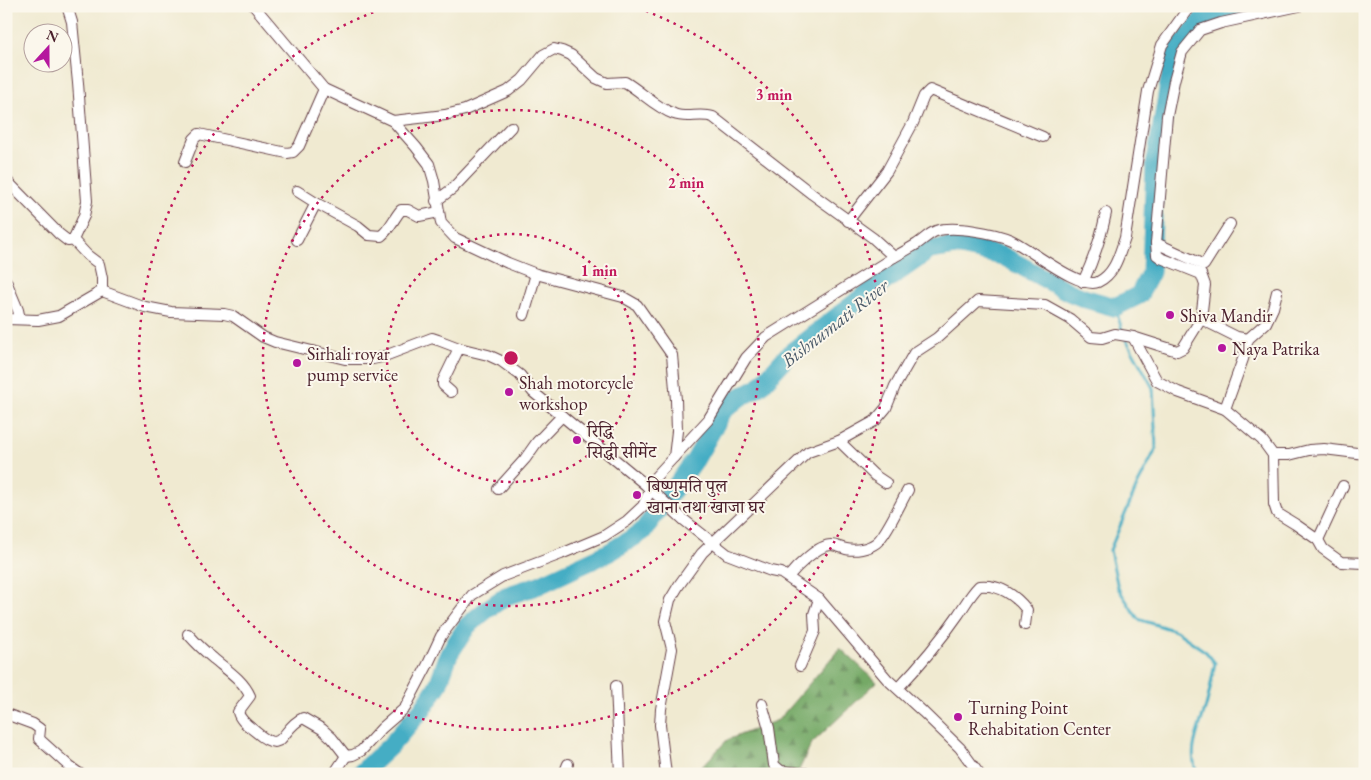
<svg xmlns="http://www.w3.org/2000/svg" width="1371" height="780" viewBox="0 0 1371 780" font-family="'EB Garamond','Noto Serif Devanagari',serif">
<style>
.forest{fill:url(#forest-firs);stroke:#5f6448}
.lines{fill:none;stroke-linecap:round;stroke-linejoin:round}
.stream{stroke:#45adc4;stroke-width:3}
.river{stroke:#45adc4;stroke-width:19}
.minor-casing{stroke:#633d44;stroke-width:12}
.minor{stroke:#fff;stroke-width:10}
.ring{fill:none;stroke:#c2185b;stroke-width:2.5;stroke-dasharray:2.5 5}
.poi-dot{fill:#b5179e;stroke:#fbf7ec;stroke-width:2}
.labels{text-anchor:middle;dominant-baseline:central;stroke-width:4;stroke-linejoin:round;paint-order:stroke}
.poi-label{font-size:18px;fill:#4a1f2b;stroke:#fbf7ec;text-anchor:start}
.water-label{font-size:19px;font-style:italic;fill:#485868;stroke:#fbf7ec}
.centre{fill:#c2185b;stroke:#fbf7ec;stroke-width:2.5}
.ring-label{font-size:15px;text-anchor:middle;font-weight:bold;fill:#c2185b;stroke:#fbf7ec;stroke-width:4;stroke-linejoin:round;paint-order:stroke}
</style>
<defs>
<pattern id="forest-firs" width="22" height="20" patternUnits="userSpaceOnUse" patternTransform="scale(1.25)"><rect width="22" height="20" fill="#74a966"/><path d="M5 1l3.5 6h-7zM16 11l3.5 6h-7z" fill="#618954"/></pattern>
</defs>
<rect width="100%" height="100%" fill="#fbf7ec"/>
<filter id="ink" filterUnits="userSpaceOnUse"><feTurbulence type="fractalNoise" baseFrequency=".02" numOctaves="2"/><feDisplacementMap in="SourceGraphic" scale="10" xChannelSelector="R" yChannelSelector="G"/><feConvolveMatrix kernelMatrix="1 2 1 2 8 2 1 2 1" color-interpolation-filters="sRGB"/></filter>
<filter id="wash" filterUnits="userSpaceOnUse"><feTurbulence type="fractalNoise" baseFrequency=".0096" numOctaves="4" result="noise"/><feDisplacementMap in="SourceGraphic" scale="20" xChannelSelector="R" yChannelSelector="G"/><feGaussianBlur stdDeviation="1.12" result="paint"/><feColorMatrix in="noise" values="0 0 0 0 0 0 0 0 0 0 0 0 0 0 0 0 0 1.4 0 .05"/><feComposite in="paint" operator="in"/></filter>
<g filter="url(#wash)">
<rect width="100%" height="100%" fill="#f0ead1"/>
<!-- forest -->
<path class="forest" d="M840,648l37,34 -65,61 -15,31h-102l32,-34 51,-20z"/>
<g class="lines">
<!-- stream -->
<g class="stream">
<path d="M1115,307l8,26"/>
<path d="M1126,339l27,49 3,61 -19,37 -27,64 8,38 20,31 38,12 30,21 9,11c-3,14 -5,29 -9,43 -6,22 -20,46 -8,68"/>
</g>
<!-- river -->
<path class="river" d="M360,774l30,-28 34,-39 14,-22 11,-31 18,-28 19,-16 20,-14 33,-11 71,-33 32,-20 53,-72 28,-49 17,-14 19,-10 30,-33 76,-59 65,-45 26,-4 47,10 66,36 17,7 29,8 24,-12 12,-23 4,-106 14,-82 7,-31 28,-36 35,-11"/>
</g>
</g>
<g filter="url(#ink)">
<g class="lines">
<!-- minor casing -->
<g class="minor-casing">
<g id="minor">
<path d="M67,6l5,16 6,61 9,118 -3,15 -11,24"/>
<path d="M254,6l70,83 69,32 23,26 13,17 5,17 7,42 14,15 53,25 28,11 87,23 14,8 35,50 4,45 1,31 -3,26"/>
<path d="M393,121l52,-6 20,-5 43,-19 14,-11 21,-25 11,-6 8,2 9,4 25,23 11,5 18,-1c17,10 30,25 49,32 12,5 26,-1 39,3l99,77 61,44 21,19c8,-4 16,-9 23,-13 6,-4 13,-11 19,-13 17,-6 59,2 75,9 18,8 69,50 87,42 17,-8 21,-27 27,-44l23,-147 14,-46 25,-35 6,-4"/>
<path d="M185,162l9,-23 5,-5 88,19 6,-1 6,-6 25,-57"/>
<path d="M6,180l53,54 9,7 5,-1 14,15 12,9 3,14v13l-43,25 -21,4 -32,-1"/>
<path d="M297,191l19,12 42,23 11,9 12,1c9,-7 13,-18 20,-26h7l11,6 20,-4"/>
<path d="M436,201l16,-12 59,-62"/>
<path d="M848,221l39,-50 26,-48 11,-27 6,-6 113,47"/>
<path d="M297,240l19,-37"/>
<path d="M1156,243l48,22 26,-41"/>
<path d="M6,281l12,29 2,9"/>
<path d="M1083,282c11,-23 18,-45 23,-69"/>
<path d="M102,291l43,16 26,5 53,2 9,2 30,21 12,5 70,17h28l9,-2 50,-19 6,2 21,8 29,7 13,6 19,14 13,17 114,94 37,34 43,34 44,17 10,2 38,26 68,80 36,33 37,36 19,26"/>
<path d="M524,315l12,-41"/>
<path d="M1201,319l36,18 11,2"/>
<path d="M1133,337l24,44 21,11 47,17 37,31 11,15 1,49 3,9 18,11 23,16 5,9 18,13 24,1"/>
<path d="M451,392l-8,-7v-4l16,-33"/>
<path d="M1225,409l18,-50 5,-20 18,-16 7,-15 4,-16"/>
<path d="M839,441l35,34 12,8"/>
<path d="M1273,455h16l20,-5 15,-1 41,5"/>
<path d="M647,486l61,-66 38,-62 20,-21 128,-80"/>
<path d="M498,489l27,-30 12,-17 25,-26"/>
<path d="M1318,540l25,-54"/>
<path d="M788,577c8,-10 30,-32 43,-32 5,0 10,3 15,4 9,2 22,0 30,-6 9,-6 25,-41 32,-53"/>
<path d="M188,634c8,9 16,17 26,25 13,11 29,21 36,37l-12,16c2,9 11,14 18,20 29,25 24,-4 47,-14l19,11 10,9 14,18 7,-1 8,-4 21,-23 23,-20 23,-44 13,-28 31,-41 31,-19 58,-22 43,-18 23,-15 16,-15 7,-16"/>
<path d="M800,666l15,-35 -1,-17 5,-15"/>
<path d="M616,686l4,88"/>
<path d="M898,688c21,-22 42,-47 60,-73 7,-10 12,-20 21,-29 20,-2 36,9 48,24l-2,15"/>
<path d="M762,704l7,24 5,37 7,6 31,3"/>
<path d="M6,714l27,10 7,5 -1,10 31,28 10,7"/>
<path d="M334,774l12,-18"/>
<path d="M564,774l4,-10"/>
<path d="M666,774l-6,-49 1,-16 11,-60 -7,-28 5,-21 9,-15 23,-32 106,-101 31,-11 36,-20 11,-13 9,-22 19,-33 23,-15 41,-37 67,4 25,14 21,18 11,1 13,-4 18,3 44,14 6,-3 18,-29 4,-34 -4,-11 -40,-16 -4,-3 -1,-12 11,-127 7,-35 8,-29 18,-22 21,-7 78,-17"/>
</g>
</g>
<!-- minor -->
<use href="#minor" class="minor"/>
</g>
</g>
<!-- distance rings -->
<g class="ring">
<circle cx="511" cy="358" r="124"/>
<circle cx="511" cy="358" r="248"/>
<path d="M632 6A372 372 0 1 1 390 6"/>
</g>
<!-- markers -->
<g class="poi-dot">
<circle cx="1170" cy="315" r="5"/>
<circle cx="1222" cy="348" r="5"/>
<circle cx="297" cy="363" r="5"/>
<circle cx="509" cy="392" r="5"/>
<circle cx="577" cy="440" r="5"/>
<circle cx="637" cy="495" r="5"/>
<circle cx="958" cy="717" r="5"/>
</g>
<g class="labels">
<!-- poi labels -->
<g class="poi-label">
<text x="1180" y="315">Shiva Mandir</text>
<text x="1232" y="348">Naya Patrika</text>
<text x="307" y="353">Sirhali royar<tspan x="307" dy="21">pump service</tspan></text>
<text x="519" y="382">Shah motorcycle<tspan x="519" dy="21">workshop</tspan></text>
<text x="587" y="430">रिद्धि<tspan x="587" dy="21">सिद्धी सीमेंट</tspan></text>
<text x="647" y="485">बिष्णुमति पुल<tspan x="647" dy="21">खाना तथा खाजा घर</tspan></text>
<text x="968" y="707">Turning Point<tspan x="968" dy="21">Rehabitation Center</tspan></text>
</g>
<!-- water labels -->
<g class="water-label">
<text transform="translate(835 323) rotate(-38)">Bishnumati River</text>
</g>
</g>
<circle cx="511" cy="358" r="8" class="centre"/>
<g class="ring-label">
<text x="774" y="100">3 min</text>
<text x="686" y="188">2 min</text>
<text x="599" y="276">1 min</text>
</g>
<!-- margin -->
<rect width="1371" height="780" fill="none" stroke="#fbf7ec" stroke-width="25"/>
<!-- north arrow -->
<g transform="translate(48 48) rotate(21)"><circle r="24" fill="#fbf7ec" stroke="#b4a19f"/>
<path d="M0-4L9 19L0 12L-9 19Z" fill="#b5179e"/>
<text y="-8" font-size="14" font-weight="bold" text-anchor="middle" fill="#4a1f2b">N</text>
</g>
</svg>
